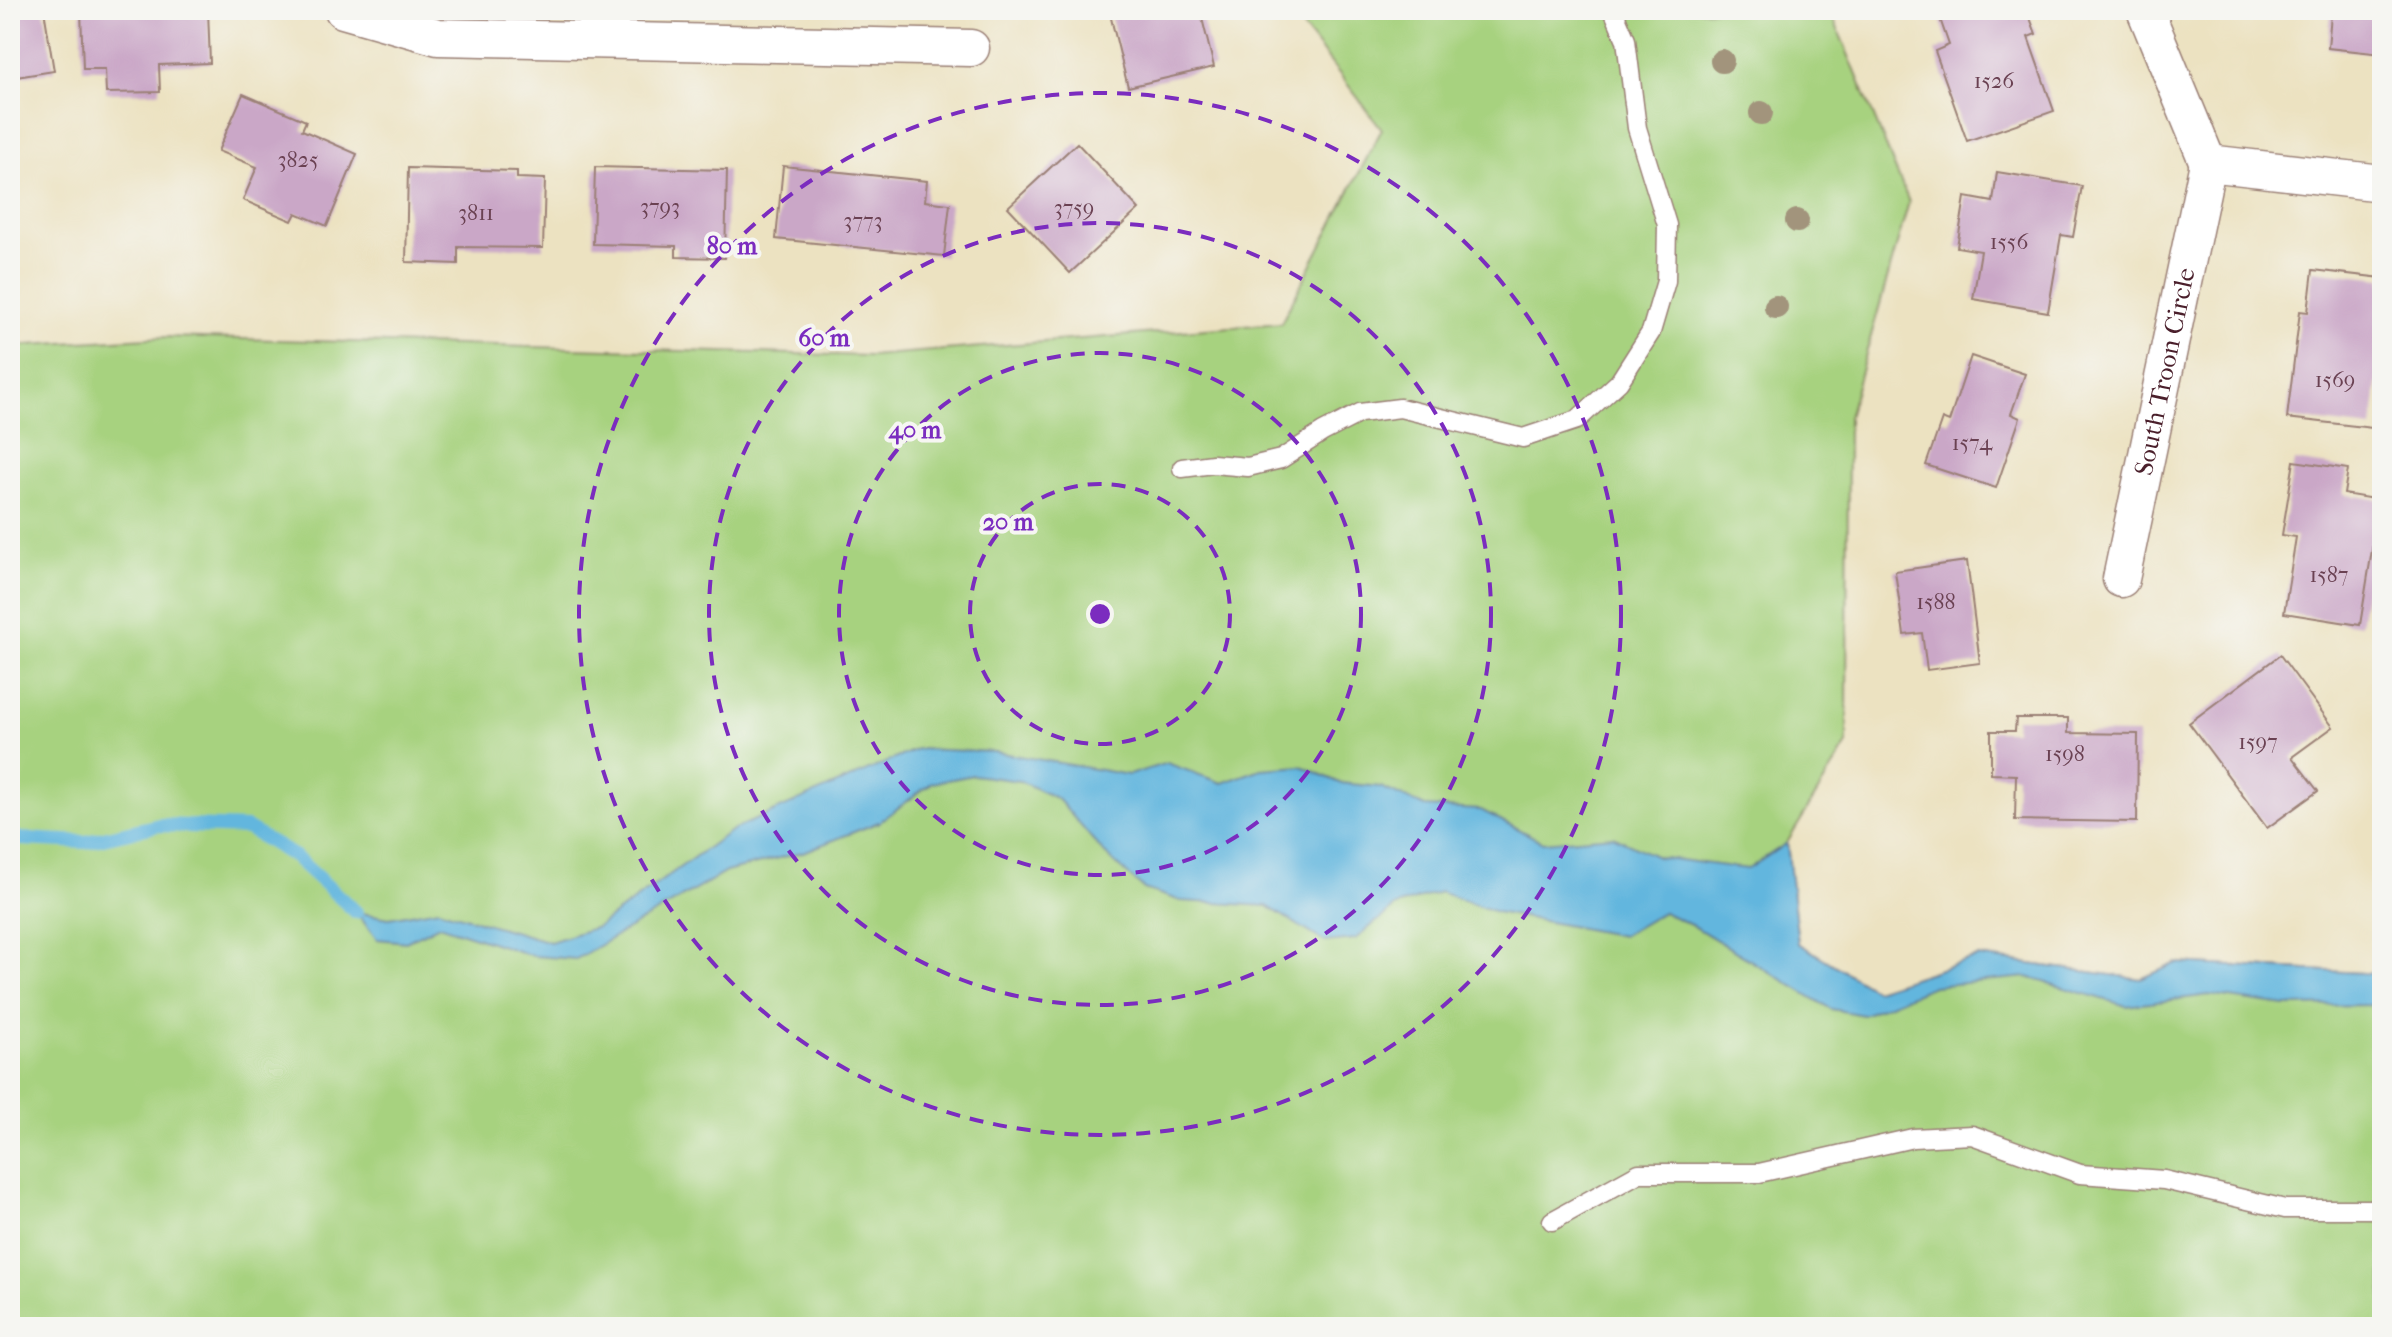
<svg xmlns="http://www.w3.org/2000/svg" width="2392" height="1337" viewBox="0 0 2392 1337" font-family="'IM FELL French Canon',serif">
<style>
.green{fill:#a7d27f;stroke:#787855;stroke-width:2}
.water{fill:#62b6de;stroke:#566a84;stroke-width:2}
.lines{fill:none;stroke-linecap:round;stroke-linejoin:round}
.stream{stroke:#62b6de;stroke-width:14}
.building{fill:#caa7c7}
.lane-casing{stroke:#9b8076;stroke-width:21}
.street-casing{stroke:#9b8076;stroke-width:39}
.lane{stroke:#fff;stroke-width:18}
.street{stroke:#fff;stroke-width:36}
.tree{fill:#a2947c}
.ring{fill:none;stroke:#7b2cbf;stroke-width:4;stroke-dasharray:14 10}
.labels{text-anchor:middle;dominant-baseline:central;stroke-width:8;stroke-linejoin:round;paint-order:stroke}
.number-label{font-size:22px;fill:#6a4152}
.street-label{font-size:26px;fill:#4a1f2b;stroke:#f6f6f2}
.centre{fill:#7b2cbf;stroke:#f6f6f2;stroke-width:4}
.ring-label{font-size:24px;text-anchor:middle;font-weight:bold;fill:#7b2cbf;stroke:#f6f6f2;stroke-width:8;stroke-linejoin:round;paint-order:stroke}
</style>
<rect width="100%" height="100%" fill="#f6f6f2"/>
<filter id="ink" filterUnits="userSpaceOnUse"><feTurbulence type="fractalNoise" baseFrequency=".0125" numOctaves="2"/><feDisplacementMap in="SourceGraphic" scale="16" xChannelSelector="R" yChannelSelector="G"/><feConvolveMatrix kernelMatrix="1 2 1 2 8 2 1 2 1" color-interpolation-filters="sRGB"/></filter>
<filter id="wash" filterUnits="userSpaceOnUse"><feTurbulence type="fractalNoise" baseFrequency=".006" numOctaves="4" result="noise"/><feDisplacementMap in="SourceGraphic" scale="32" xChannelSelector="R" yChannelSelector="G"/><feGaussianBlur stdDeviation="1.8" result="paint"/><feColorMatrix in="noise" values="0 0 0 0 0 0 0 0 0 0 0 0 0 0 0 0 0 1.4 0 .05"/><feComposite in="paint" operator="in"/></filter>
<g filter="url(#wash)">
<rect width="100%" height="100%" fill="#ece2c1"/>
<!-- green -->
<path class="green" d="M1290,10h540l79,192 -61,215 -1,327 -60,99 11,100 77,47 103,-33 163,22 36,-16 205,11v353h-2372v-981l156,-9 704,19 411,-33 101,-194z"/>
<!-- water -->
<path class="water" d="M917,749l79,3 133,23 38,-12 55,20 39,-14 41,-3 38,17 41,4 44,20 56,3 62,32 70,-6 44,21 91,12 39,-26 11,100 77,47 103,-33 163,22 36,-16 205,11v31l-97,1 -76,-11 -82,11 -100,-29 -94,9 -70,29 -32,-6 -136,-82 -32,-15 -41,24 -126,-24 -56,-20 -44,14 -41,33 -30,3 -58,-36 -86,-5 -37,-12 -39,-35 -47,-55 -38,-18 -47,-6 -41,8 -53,39 -73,29 -80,21 -150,87 -43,-3 -94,-31 -33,17 -29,-3 -21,-27 33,6 49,-9 112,33 47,-15 135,-97z"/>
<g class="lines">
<!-- stream -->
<path class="stream" d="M10,836l11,3 65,3 73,-17 88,3 48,29 61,55"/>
</g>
<g id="blocks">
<!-- building -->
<g class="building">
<path d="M10,10h34l10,61 -44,7z"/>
<path d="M81,10h127l2,53 -51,2 1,27 -54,1 -1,-24h-22z"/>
<path d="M1109,10h91l14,57 -86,20z"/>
<path d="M1958,10h69l9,24 -8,3 26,74 -87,30 -32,-90 14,-6 -10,-29z"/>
<path d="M2308,10h74v44l-54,-6 3,-34 -23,-2z"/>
<path d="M243,94l63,27 -4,9 55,24 -30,72 -31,-13 -4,8 -49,-21 14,-33 -39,-16z"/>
<path d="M1077,143l62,66 -69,64 -62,-66z"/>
<path d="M783,166l144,15 -2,20 25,3 -6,52 -168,-17z"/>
<path d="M595,167l132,3 -2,88 -49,-1v-11l-83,-2z"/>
<path d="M408,168l109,3v7l28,1 -2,69 -85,-1v17l-52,-2z"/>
<path d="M1997,172l85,14 -9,51 -12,-2 -13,77 -75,-13 8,-48 -24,-4 8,-50 28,5z"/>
<path d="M2313,270l69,8v64l-10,86 -85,-10 13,-107 8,1z"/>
<path d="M1971,356l54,18 -14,40 9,4 -24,70 -70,-23 16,-46 7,3z"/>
<path d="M2294,461l54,8 -4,25 36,6 -20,125 -76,-12 12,-76 -14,-2z"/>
<path d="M1967,561l13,102 -53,7 -5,-37 -18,2 -9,-64z"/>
<path d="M2280,655l53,72 -41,30 26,34 -51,37 -78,-105z"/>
<path d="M2016,718h52v15l70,1 -1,88 -122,-2 1,-45 -25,-1v-43h24z"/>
</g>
</g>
</g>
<g filter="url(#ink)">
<use href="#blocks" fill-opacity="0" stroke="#9b8076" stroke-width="2"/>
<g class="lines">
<!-- lane casing -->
<g class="lane-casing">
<g id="lane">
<path d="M1182,468l31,-4 35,3 33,-8 42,-27 37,-19 40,-5 123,30 54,-18 42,-38 32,-50 15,-51 1,-56 -30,-97 -11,-88 -13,-30"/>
<path d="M1552,1221l87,-48h120l154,-35 59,-3 108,39 84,6 121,29h97"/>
</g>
</g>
<!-- street casing -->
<g class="street-casing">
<g id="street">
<path d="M343,10l95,27 533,11"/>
<path d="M2145,10l63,153"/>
<path d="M2208,163l174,20"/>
<path id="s1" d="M2121,579l87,-416"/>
</g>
</g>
<!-- lane -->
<use href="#lane" class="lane"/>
<!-- street -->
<use href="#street" class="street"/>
</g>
<!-- trees -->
<g class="tree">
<circle cx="1722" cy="61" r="12"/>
<circle cx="1761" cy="113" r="12"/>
<circle cx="1797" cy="221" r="12"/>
<circle cx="1776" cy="307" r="12"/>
</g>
</g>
<!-- distance rings -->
<g class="ring">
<circle cx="1100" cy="614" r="130"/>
<circle cx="1100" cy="614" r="261"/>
<circle cx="1100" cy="614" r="391"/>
<circle cx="1100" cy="614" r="521"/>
</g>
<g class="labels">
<!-- number labels -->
<g class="number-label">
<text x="1994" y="81">1526</text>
<text x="298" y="160">3825</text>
<text x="660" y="207">3793</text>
<text x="1074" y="208">3759</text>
<text x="476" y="213">3811</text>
<text x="863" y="221">3773</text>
<text x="2009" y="242">1556</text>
<text x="2335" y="380">1569</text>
<text x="1972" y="443">1574</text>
<text x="2329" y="575">1587</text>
<text x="1936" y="602">1588</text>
<text x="2258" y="742">1597</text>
<text x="2065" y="754">1598</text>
</g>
<!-- street labels -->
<g class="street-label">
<text stroke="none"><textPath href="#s1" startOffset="212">South Troon Circle</textPath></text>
</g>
</g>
<circle cx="1100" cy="614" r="12" class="centre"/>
<g class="ring-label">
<text x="732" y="254">80 m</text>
<text x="824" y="346">60 m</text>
<text x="915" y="438">40 m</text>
<text x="1008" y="530">20 m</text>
</g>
<!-- margin -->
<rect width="2392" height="1337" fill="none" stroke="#f6f6f2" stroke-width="40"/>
</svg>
